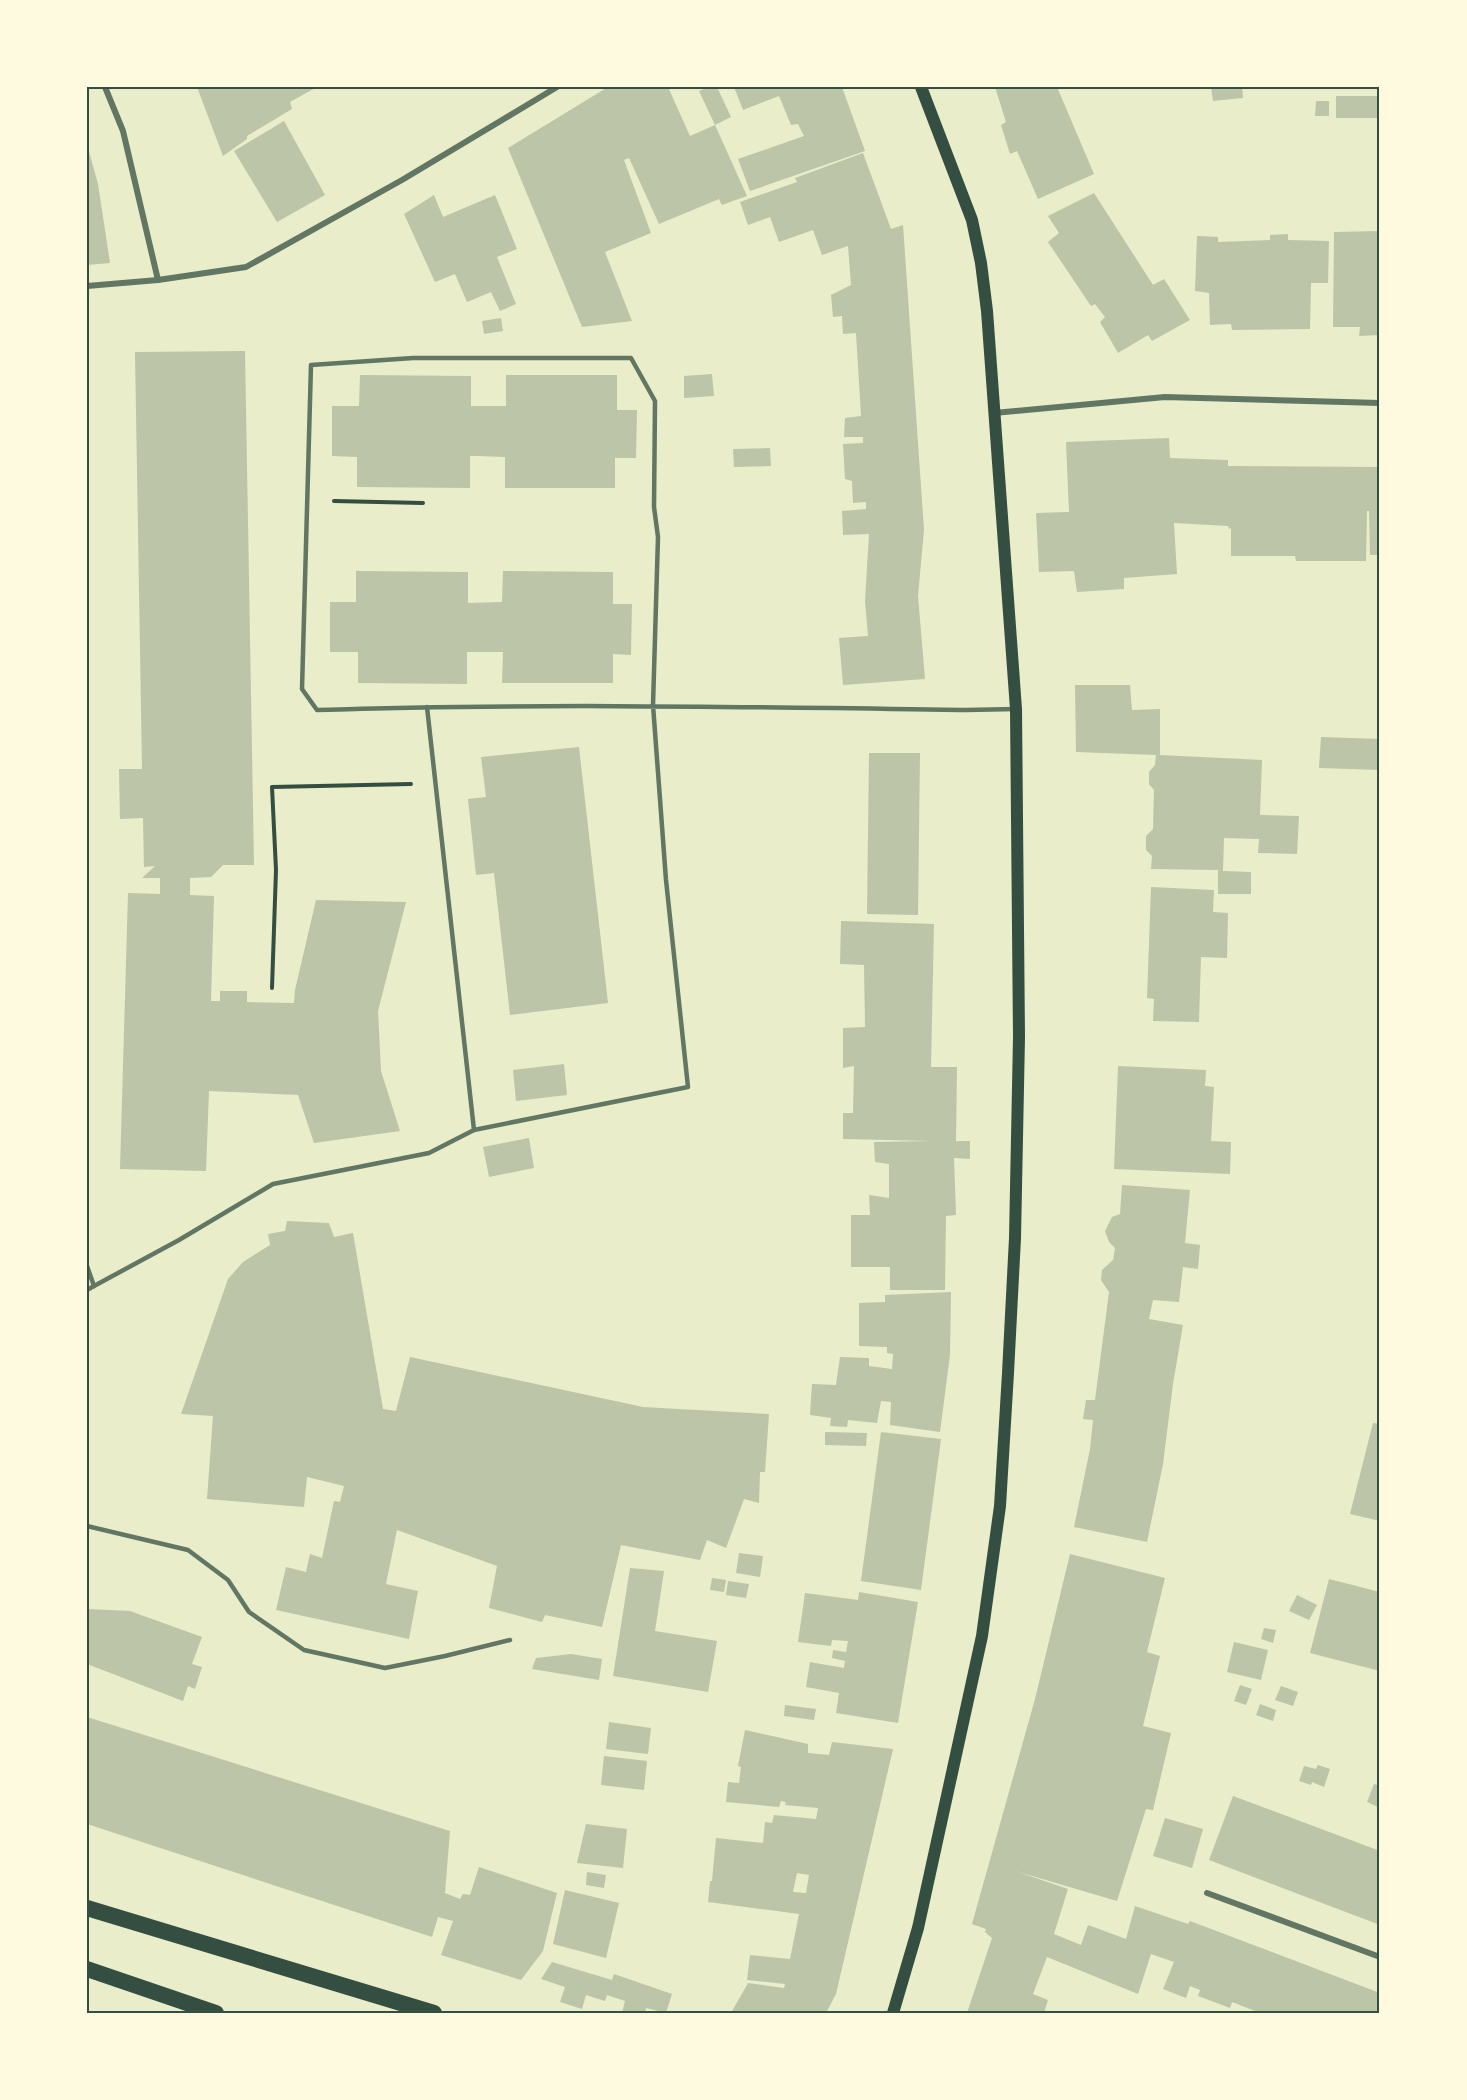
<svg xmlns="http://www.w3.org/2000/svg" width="1467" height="2100" viewBox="0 0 1467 2100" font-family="'Archivo Narrow',sans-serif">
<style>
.building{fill:#bcc5a7;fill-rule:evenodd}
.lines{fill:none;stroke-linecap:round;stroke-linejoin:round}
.path{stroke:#344e41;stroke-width:4}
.service{stroke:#617663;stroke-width:4.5}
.minor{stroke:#617663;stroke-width:6}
.secondary{stroke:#344e41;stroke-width:12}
.trunk{stroke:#344e41;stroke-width:16}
.neatline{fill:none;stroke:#344e41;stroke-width:2}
</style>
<rect width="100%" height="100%" fill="#e9edc9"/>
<!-- building -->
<g class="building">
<path d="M197,87h120l-27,15 2,7 -45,27v3l-24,17z"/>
<path d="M608,87h60l22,49 25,-11 32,71 -25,9 -3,-6 -60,25 -30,-66 -5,2 27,73 -46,19 27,69 -50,6 -74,-179z"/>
<path d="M709,87h8l14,30 -16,8 -16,-34z"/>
<path d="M734,87h108l23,64 -115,40 -12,-32 66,-23 -6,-12 -7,1 -12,-29 -36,14z"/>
<path d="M995,87h62l37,87 -56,25 -21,-48 -7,3 -9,-29 5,-3z"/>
<path d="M1211,87h31l1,11 -30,3z"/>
<path d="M1336,96h42l-1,22h-41z"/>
<path d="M1316,101h13v15h-14z"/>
<path d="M284,121l41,74 -48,27 -43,-71z"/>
<path d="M87,144l11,40 12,79 -23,2z"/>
<path d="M863,153l28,76 12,-4 21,305 -6,66 7,83 -82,6 -4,-47 29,-2 -3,-35 4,-67 -26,1 -1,-24 24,-2v-7l-13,1 -1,-22 -7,-2 -2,-35 20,-1v-6h-19l1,-19 16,-2 -5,-83 -13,1 -1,-18 -9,1 -2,-22 20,-10 -3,-39 -26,9 -9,-25 -34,12 -9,-25 -22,8 -8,-23 57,-20 -2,-4z"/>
<path d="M1094,193l59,92 11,-6 26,41 -38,21 -4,-6 -30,18 -18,-31 5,-5 -10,-13 -4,2 -43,-64 11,-9 -11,-17z"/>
<path d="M434,195l9,22 52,-22 22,54 -20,8 19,47 -16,7 -9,-19 -24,10 -12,-28 -20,8 -31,-68z"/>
<path d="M1380,231v104l-21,1 1,-9h-27l1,-95z"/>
<path d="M1288,234v6l41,1 -1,42h-17l-1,46 -78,1 -1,-6 -21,1 -1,-32 -14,-2 2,-55 21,1v5l52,-2v-5z"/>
<path d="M501,318l2,13 -19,3 -2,-13z"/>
<path d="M245,351l9,514h-31l-12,12 -21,1v17l24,1 -3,105h9v-10h27v11l47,1 1,-13 21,-90 90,2 -28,109 3,60 19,60 -86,12 -16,-48 -89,-4 -3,80 -86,-2 8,-276 32,1v-16h-18l13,-12 -11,1 -1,-49 -23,1 -1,-50h23l-7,-417z"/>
<path d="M712,374l2,22 -30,2v-22z"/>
<path d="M360,375l111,1v30h35v-31h111v35h20l-1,48h-21v30h-110v-31l-27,-1h-8v32l-113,-1v-30l-25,-1v-50h27z"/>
<path d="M1169,438l1,20 58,2v6l152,1v88h-10l-1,-44h-2l-1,50h-70l-1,-5h-64v-28l-2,1 -1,-3 -54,-3 3,51 -53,4v11l-47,3 -3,-21 -35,1 -3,-59 33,-1 -3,-70z"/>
<path d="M770,448l1,18 -37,1 -1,-18z"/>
<path d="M356,571l112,1v31l34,-1 1,-31 110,1v32h19l-1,51 -18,-1v29h-111l1,-31h-36v32l-109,-1v-31h-28v-50h26z"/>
<path d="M1075,685h55l2,25 28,-1v46l102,5 -2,55 39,1 -2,38 -39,-1 1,-14 -35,-1 -1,33 28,1v22h-33v-24l-67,-1 1,-13 -6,-6v-14l7,-7 1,-39 -5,-6v-12l6,-7 1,-10 -80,-3z"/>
<path d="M1321,737l59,2v31l-61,-2z"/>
<path d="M579,747l29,256 -98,12 -16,-142 -18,2 -8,-76 18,-2 -5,-40z"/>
<path d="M869,753h51l-2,162 -51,-1z"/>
<path d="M1151,887l63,3 -1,22 15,1 -1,45 -26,-1 -2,65 -46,-1 1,-22 -7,-1z"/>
<path d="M841,921l93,3 -3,143h26l-1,74h14v18l-16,-1 2,57 -10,1 -1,74h-55v-23h-39v-52h19l-1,-20 20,3v-34l-14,-2 -1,-20 58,-1 -89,-2v-26h10l1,-47 -11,2v-40l22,-1 -1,-62 -24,-1z"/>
<path d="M564,1064l3,31 -51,6 -3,-31z"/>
<path d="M1118,1066l88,4 -1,16 9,1 -3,54 20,1 -1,32 -116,-5z"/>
<path d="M529,1138l5,30 -45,9 -6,-30z"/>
<path d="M1122,1185l68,5 -5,53 15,2 -2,24 -15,-2 -4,35 -26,-2 -4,19 34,6 -10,59 -10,80 -16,78 -73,-15 16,-78 3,-29 -10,-1 3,-19h9l14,-108 -8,-12 1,-10 11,-10 2,-12 -6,-6 -4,-11 7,-14 8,-3z"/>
<path d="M287,1221l42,2 5,14 19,-4 30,176 13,2 14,-54 233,50 126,7 -4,58h-5l-1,31 -15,-4 -18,49 -19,-8 -7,20 -79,-15 -19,82 -57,-12 -3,7 -53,-14 8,-42 -100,-36 -11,54 32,7 -9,48 -133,-29 10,-43 20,5 4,-18 12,4 12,-57 6,1 4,-16 -37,-9 -3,30 -97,-8 6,-83 -32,-2 47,-135 15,-17 27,-17 -2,-11 17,-3z"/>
<path d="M951,1292l-1,63 -10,77 -50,-7 1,-23 -10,-1 -4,22 -29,-3 -1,7 -17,-1 1,-8 -21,-3 2,-31 24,1 4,-28 29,1v8l23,3 1,-15 -6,-1v-6l-28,-1v-43l26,-1v-7z"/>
<path d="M1373,1423l7,1v97l-30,-7z"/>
<path d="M825,1432l42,1 -1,13 -41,-1z"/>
<path d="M881,1432l60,7 -20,151 -60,-9z"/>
<path d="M739,1553l24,3 -3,21 -24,-4z"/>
<path d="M1070,1554l95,24 -18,74 13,4 -17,70 28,7 -18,77 -7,-1 -29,92 -102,-30 53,18 -14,45 27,11 7,-20 38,14 9,-33 53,18 2,-3 190,72v20h-120l-28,-11 -2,6 -32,-12 2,-6 -10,-4 -4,12 -23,-9 11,-27 -23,-8 -13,40 -91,-37 -14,37 15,6 -4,13h-77l25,-75 -7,-6 1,-3 -14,-5 63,-225z"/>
<path d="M630,1568l34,3 -9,60 62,10 -9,51 -95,-16z"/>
<path d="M712,1578l14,2 -2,12 -14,-2z"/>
<path d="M1329,1579l51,13v79l-70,-18z"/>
<path d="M728,1581l21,3 -3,14 -20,-3z"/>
<path d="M859,1592l59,10 -20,121 -62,-10 3,-20 -33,-6 4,-25 34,6 1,-7 -13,-3 1,-8 13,2 2,-11 -16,-1 -1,6 -33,-4 7,-49 53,7z"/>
<path d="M1297,1595l20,10 -8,15 -20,-9z"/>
<path d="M87,1609l43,2 72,26 -10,27 10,3 -7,22 -7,-3 -5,15 -96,-37z"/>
<path d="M1264,1628l12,2 -3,13 -12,-4z"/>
<path d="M1234,1642l34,8 -7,30 -34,-8z"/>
<path d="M571,1654l31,5 -3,21 -67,-11 4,-11z"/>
<path d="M1240,1685l12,4 -6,16 -12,-4z"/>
<path d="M1281,1686l17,6 -5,14 -18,-6z"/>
<path d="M1260,1704l16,6 -3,11 -17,-6z"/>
<path d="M785,1705l31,4 -2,11 -30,-4z"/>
<path d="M87,1717l363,114 -5,62 15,6 3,-5 7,1 9,-28 78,26 -14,58 -22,29 -80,-25 12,-34 -15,-4 -6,20 -345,-113z"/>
<path d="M609,1722l42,6 -3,26 -42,-5z"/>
<path d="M745,1730l63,14v9l21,2 3,-13 61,7 -57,245 -10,19h-95l17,-30 36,5 1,-4 -38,-4 3,-25 40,4 9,-45 -91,-12 2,-21h2l4,-43 47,5 2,-21 7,1 2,-8 42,4 2,-11 -33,-3 1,-3 -5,-1 -2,6 -53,-5 2,-20 11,1 2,-16 -3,-1zM797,1873l12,2 -3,18 -13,-1z"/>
<path d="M604,1756l43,5 -3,29 -43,-5z"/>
<path d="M1318,1765l12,4 -6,18 -12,-5 -1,3 -12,-4 5,-15 12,3z"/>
<path d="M1374,1784l6,2 -2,21 -11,-5z"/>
<path d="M1233,1796l147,55v74l-171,-65z"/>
<path d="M1165,1818l38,11 -11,39 -39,-12z"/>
<path d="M586,1824l41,5 -4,39 -46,-5z"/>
<path d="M587,1872l19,3 -2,13 -18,-3z"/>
<path d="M565,1890l54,13 -13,55 -53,-14z"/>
<path d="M552,1962l60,18 2,-6 58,20 -6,19 -20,-5 -1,5h-23l3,-12 -18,-6 -2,6 -19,-6 -4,14 -22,-7 5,-15 -24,-8z"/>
</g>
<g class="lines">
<!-- path -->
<g class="path">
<path d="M334,501l89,2"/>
<path d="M272,988l4,-118 -4,-83 139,-3"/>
</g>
<!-- service -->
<g class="service">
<path d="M474,1130l214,-43 -22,-207 -13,-175 5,-168 -4,-30 1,-106 -24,-43h-218l-102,7 -9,324 15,21c217,-7 433,-3 649,0l50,-1"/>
<path d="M87,1266l7,20 -7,4"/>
<path d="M94,1286l85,-46 94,-56 156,-31 45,-23 -47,-423"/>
<path d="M87,1526l101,24 40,30 21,32 55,38 81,18 60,-12 65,-16"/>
</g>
<!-- minor -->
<g class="minor">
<path d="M105,87l18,44 35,149"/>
<path d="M87,286l71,-6 88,-13 156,-87 155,-93"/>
<path d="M994,413l171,-16 215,6"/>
<path d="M1207,1893l173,64"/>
</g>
<!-- secondary -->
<path class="secondary" d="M893,2013l25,-85 64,-292 18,-130 8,-133 7,-135 4,-201 -3,-328 -29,-398 -6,-48 -9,-43 -51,-133"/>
<!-- trunk -->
<g class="trunk">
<path d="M87,1908l347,105"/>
<path d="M87,1969l129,44"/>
</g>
</g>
<!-- border -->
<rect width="1467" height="2100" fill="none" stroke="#fefae0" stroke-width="177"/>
<rect x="88" y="88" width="1290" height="1924" class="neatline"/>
</svg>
